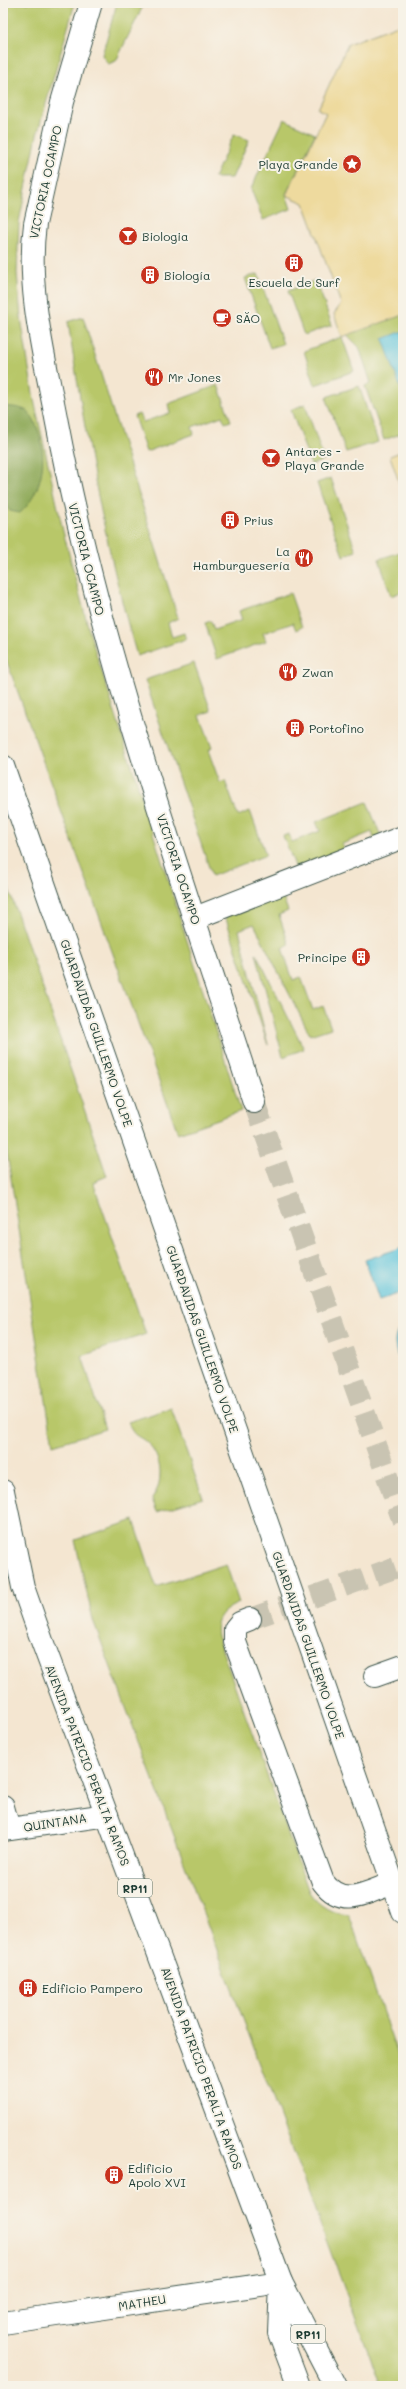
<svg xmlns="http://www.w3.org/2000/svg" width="406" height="2389" viewBox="0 0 406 2389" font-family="Mali,sans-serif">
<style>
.green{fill:#b8c769;stroke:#6c824e}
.forest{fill:#92ac5d;stroke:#587448}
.sand{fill:#eeda9e;stroke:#868c69}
.water{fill:#5fc5dc;stroke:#3f8188}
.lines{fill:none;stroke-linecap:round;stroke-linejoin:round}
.minor-tunnel{stroke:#c9c4b2;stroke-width:22;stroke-dasharray:22 11;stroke-linecap:butt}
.major-tunnel{stroke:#c9c4b2;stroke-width:22;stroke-dasharray:22 11;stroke-linecap:butt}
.minor-casing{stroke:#3f564c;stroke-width:24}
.major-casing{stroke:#3f564c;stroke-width:24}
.minor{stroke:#fff;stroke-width:22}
.major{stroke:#fff;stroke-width:22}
.labels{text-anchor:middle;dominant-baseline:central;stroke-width:4;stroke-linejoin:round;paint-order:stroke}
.shield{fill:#f7f3e8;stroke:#60746a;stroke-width:1}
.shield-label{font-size:11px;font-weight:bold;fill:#1f3d34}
.poi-label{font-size:12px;fill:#1f3d34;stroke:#f7f3e8;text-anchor:start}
.street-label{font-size:12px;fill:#1f3d34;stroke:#f7f3e8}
</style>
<rect width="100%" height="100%" fill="#f7f3e8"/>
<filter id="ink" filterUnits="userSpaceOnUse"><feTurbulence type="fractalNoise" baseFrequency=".025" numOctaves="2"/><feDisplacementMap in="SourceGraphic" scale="8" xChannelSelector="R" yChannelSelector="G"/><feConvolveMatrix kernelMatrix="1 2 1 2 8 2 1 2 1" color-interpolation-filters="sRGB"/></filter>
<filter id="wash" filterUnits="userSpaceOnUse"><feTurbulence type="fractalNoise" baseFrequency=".012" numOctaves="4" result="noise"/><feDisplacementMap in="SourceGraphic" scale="16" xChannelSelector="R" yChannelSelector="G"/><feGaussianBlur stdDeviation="0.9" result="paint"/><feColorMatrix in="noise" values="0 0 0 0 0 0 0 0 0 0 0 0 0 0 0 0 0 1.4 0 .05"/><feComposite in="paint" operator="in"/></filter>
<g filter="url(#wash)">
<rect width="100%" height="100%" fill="#f4e6d1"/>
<!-- green -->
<g class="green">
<path d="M3,3h72l-38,132 -18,87 -2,51 4,45 13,82 29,131 27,103 151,477 -63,22 -175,-482z"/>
<path d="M117,3h32l-2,4 -4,-1 -27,55 -8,3 -6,-9z"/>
<path d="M284,119l31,15 -29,60 5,15 -28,11 -12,-31z"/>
<path d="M234,134l15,6 -17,38h-18z"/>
<path d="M258,274l25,70 -13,4 -25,-70z"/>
<path d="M316,280l16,45 -28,10 -16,-44z"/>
<path d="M403,315v118l-19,7 -19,-54 6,-3 -12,-36 -12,-12z"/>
<path d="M83,317l95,301 -10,5 4,14 12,-4 2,6 -49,17c-32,-109 -52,-222 -69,-334z"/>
<path d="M342,337l12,34 -39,14 -11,-34z"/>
<path d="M218,385l13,36 -6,2 -3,-7 -30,11 2,7 -48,18 -12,-36 5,-2 4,8 27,-9 -2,-9z"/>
<path d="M359,386l19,56 -32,10 -20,-55z"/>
<path d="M305,404l19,56 -13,5 -20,-55z"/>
<path d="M331,478l25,73 -13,5 -26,-73z"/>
<path d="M403,551v40l-12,5 -12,-37z"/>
<path d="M290,593l12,34 -6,3 -3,-7 -30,10 3,8 -49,18 -12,-36 6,-2 3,9 28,-10 -3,-9z"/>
<path d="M194,663l17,48 -11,4 12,33 -4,2 12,33 5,-2 13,35 12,-5 16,44 -54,21 -67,-196z"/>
<path d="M367,802l14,34 -7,3 -2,-7 -30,12 3,7 -48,20 -14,-35 6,-2 3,8 28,-11 -4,-9z"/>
<path d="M3,872l104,304 -14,6 53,152 -64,22 23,73 -52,16 -50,-317z"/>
<path d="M282,895l6,16 -9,4 10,30 -7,3 11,32 8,-3 12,33 10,-4 8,22 -21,7 -56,-111 -15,6 29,115 -43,-129z"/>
<path d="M256,953l48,96 -21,8z"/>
<path d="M171,1408l32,90 -46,14 -5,-13c11,-16 11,-37 -2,-53 -10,-12 -16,-6 -22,-24z"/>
<path d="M134,1520l22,67 70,-23 13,39c-16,7 -25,15 -22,33l92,256c11,15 22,21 40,23l54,155v316h-22l-288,-766 -18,-80z"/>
</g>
<!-- forest -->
<path class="forest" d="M3,406c8,1 17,1 24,5 3,2 5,7 7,10 15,28 11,70 -14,92l-10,-2 -7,-10z"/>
<!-- sand -->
<g class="sand">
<path d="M403,23v292l-61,22 -8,-23 7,-10 -37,-101 -18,-8 40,-82 -8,-4 30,-65z"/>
<path d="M403,451v43l-13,-38z"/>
</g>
<!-- water -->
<g class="water">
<path d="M403,331v64l-20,-56z"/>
<path d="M403,1247v45l-24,8 -14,-40z"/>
<path d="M403,1325v47c-5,-16 -15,-34 0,-47z"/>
</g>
</g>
<g filter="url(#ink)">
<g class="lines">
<!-- minor-tunnel -->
<path class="minor-tunnel" d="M250,1619l153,-54"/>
<!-- major-tunnel -->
<path class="major-tunnel" d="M254,1102l149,419"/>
<!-- minor casing -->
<g class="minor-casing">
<g id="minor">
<path d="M195,918l208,-81"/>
<path d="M250,1619l-10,4 -5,6v13l88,240c20,27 44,10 70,1"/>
<path d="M375,1676l28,-10"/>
<path d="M3,1807l6,22"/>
<path d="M3,1830l104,-15"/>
<path d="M3,2323l278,-41"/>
</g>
</g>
<!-- major casing -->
<g class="major-casing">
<g id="major">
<path d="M91,3l-29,99 -27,122c-9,66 10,134 22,199 44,232 125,455 197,679"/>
<path d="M3,766l400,1146"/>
<path d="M3,1491l20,96 19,54 239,641 54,104"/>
<path d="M281,2283l-2,50 20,53"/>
</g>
</g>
<!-- minor -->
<use href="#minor" class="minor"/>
<!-- major -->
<use href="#major" class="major"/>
</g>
</g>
<!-- icons -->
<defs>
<g id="sight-disc" transform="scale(1)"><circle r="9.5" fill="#c8321e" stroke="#f7f3e8"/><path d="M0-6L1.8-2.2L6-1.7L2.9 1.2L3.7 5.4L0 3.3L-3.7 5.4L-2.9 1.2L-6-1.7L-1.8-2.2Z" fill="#fff"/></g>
<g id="bar-disc" transform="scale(1)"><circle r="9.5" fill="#c8321e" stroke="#f7f3e8"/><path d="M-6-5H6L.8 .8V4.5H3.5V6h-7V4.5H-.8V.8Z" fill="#fff"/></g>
<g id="building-disc" transform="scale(1)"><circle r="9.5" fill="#c8321e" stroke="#f7f3e8"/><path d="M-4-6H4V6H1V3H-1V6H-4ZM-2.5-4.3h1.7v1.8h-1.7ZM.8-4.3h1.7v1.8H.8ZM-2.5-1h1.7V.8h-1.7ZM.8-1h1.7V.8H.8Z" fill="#fff"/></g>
<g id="cafe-disc" transform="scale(1)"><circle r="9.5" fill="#c8321e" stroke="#f7f3e8"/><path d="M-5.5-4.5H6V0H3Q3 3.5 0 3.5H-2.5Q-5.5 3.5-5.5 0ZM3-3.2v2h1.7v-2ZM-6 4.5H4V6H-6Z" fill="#fff"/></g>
<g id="restaurant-disc" transform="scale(1)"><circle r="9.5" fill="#c8321e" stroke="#f7f3e8"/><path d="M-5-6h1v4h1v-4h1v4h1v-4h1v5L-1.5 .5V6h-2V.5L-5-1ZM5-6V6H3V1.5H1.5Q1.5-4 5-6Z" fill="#fff"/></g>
</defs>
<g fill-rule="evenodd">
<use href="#sight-disc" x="352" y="164"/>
<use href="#bar-disc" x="128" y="236"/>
<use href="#building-disc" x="294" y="263"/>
<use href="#building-disc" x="150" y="275"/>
<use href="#cafe-disc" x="222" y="318"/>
<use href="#restaurant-disc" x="154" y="377"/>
<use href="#bar-disc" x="271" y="458"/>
<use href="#building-disc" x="230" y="520"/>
<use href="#restaurant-disc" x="304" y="558"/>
<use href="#restaurant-disc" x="288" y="672"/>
<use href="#building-disc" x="295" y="728"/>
<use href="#building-disc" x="361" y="957"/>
<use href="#building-disc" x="28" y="1988"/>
<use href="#building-disc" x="114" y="2175"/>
</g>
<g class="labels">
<!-- shield labels -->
<g class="shield">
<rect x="118" y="1879" width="34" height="18" rx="3"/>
<rect x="291" y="2325" width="34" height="18" rx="3"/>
</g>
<g class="shield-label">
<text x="135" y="1888">RP11</text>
<text x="308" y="2334">RP11</text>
</g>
<!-- poi labels -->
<g class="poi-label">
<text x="338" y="164" text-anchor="end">Playa Grande</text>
<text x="142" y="236">Biologia</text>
<text x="164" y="275">Biología</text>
<text x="294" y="282" text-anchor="middle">Escuela de Surf</text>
<text x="236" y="318">SĂO</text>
<text x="168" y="377">Mr Jones</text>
<text x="285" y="451">Antares -<tspan x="285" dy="14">Playa Grande</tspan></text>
<text x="244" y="520">Prius</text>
<text x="290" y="551" text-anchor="end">La<tspan x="290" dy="14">Hamburguesería</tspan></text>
<text x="302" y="672">Zwan</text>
<text x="309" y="728">Portofino</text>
<text x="347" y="957" text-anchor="end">Principe</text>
<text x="42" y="1988">Edificio Pampero</text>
<text x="128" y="2168">Edificio<tspan x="128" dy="14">Apolo XVI</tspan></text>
</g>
<!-- street labels -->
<g class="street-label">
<text transform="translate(45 182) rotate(-78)">VICTORIA OCAMPO</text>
<text transform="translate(87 559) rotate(76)">VICTORIA OCAMPO</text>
<text transform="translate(179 869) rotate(72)">VICTORIA OCAMPO</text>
<text transform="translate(97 1033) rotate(71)">GUARDAVIDAS GUILLERMO VOLPE</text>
<text transform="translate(203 1339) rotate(71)">GUARDAVIDAS GUILLERMO VOLPE</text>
<text transform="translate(309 1645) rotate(71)">GUARDAVIDAS GUILLERMO VOLPE</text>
<text transform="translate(88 1765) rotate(69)">AVENIDA PATRICIO PERALTA RAMOS</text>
<text transform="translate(55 1822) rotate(-9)">QUINTANA</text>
<text transform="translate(202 2068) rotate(70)">AVENIDA PATRICIO PERALTA RAMOS</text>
<text transform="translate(142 2302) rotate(-9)">MATHEU</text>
</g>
</g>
<!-- margin -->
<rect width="406" height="2389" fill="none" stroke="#f7f3e8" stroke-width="16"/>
</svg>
